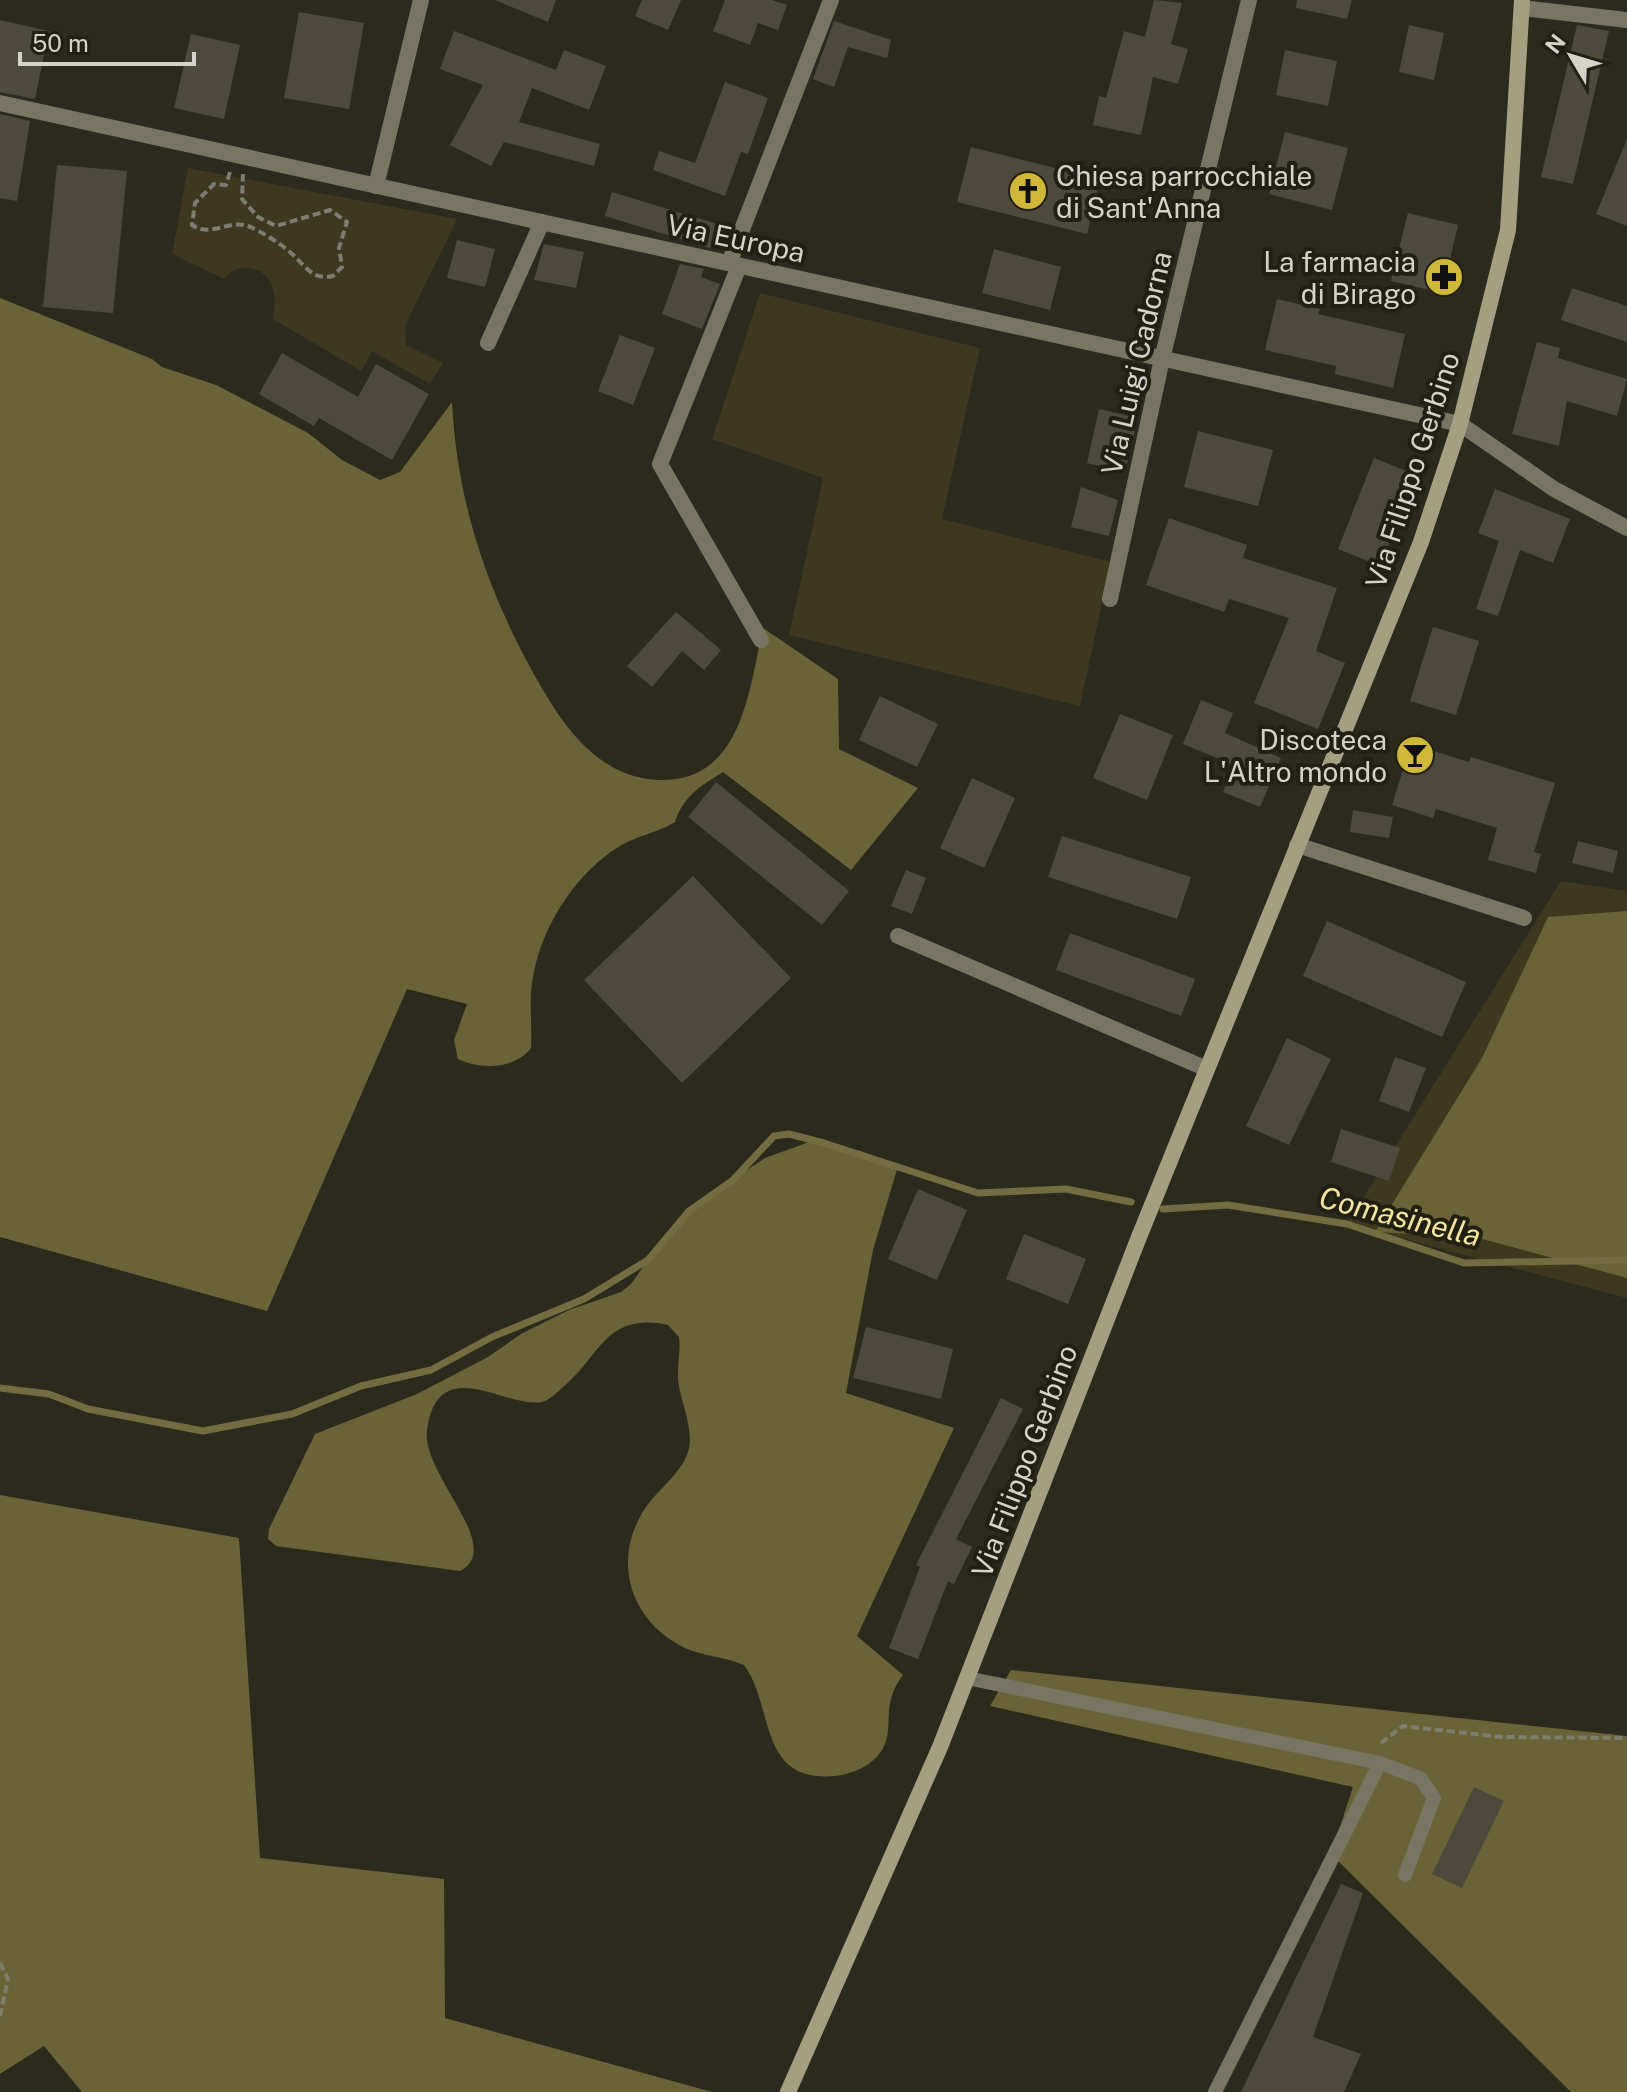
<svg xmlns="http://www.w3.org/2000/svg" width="1627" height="2092" viewBox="0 0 1627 2092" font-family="'Public Sans',sans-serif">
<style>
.green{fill:#3e381e}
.forest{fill:#6b6338}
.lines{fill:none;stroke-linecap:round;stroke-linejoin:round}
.stream{stroke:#746c41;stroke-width:7}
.building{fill:#4d4a3c}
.path{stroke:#7e7d72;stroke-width:4;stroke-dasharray:8 4;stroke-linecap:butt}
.lane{stroke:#787562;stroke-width:14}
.street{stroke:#787562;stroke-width:16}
.secondary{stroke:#a59f82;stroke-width:16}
.labels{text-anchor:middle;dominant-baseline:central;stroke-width:8;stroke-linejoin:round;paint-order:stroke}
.poi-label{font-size:28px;fill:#d4d3ca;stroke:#222013;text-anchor:end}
.street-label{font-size:28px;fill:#d4d3ca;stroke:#222013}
.water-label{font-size:30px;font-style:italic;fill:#f3e59e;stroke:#222013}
</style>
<rect width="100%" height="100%" fill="#2c2a1d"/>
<!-- green -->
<g class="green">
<path d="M188,168l269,51 -52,107 1,19 37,18 -13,21 -58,-33 -11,20 -88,-52c1,-9 3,-19 1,-27 -5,-25 -34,-33 -50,-13l-52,-25z"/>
<path d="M760,293l220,55 -38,171 169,43 -31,144 -291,-71 34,-157 -111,-39z"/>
<path d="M1561,881l66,10v407l-280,-74z"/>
</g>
<!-- forest -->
<g class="forest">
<path d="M0,298l152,61 10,8 54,18 92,48 34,27 38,20 20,-8 52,-70c5,98 33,182 79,267 28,50 62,107 126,111 85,4 92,-90 106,-152l75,51 1,70 79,39 -67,82 -128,-98c-22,14 -40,24 -48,50 -17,11 -37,13 -55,24 -48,29 -85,90 -89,147 -1,18 1,37 0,55 -16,21 -50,22 -73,11l-4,-19 13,-36 -60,-15 -140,322 -267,-74z"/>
<path d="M1627,911v367l-152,-41 -100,-5 107,-174 66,-141z"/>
<path d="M812,1141l49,10 37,15 -25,84 -27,143 108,35 -97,208 46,39c-24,31 -7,53 -21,75 -10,16 -29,24 -47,26 -78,7 -60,-69 -91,-111 -19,-8 -41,-9 -59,-17 -54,-26 -74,-86 -41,-138 13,-20 37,-36 44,-58 7,-23 -8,-50 -10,-73 -1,-14 3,-28 1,-42l-11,-12c-63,-13 -66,30 -106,63 -6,5 -12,12 -20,14 -36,7 -104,-51 -115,28 -6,44 79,117 33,141l-184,-25 -8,-7 1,-10 46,-95 102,-40 71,-37 33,-23 48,-24 52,-18 10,-8 39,-55 23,-23 72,-48z"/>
<path d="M0,1495l239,43 21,320 184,21 1,139 267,74h-630l-38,-46 -44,28z"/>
<path d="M1011,1670l616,66v356h-56l-240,-238 22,-67 -363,-81z"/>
</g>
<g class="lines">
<!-- stream -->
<g class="stream">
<path d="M1163,1209l65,-4 119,19 117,39 163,-3"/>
<path d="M0,1388l49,6 39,15 115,22 89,-17 69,-28 70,-16 61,-33 92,-38 64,-39 41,-49 44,-31 41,-44 15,-2 35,9 154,50 88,-4 65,13"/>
</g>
</g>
<!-- building -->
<g class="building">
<path d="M495,0h61l-8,22z"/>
<path d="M642,0h39l-13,30 -33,-14z"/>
<path d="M725,0h47l15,5 -9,25 -20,-7 -8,22 -37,-14z"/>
<path d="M1154,0l28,3 -11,41 17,5 -10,35 -25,-7 -12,58 -48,-10 6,-29 7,2 18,-67 21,6z"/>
<path d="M1297,0h55l-5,19 -51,-11z"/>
<path d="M299,12l65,11 -15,86 -65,-11z"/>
<path d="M0,20l49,11 -14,68 -35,-7z"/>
<path d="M834,21l57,19 -4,18 -39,-11 -14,40 -21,-8z"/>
<path d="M1409,25l35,8 -10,47 -35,-8z"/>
<path d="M1577,25l32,6 -36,153 -32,-7z"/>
<path d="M454,31l102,39 8,-20 42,16 -17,44 -57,-22 -13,34 81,22 -6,22 -90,-24 -13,24 -41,-21 33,-60 -43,-16z"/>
<path d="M191,34l49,11 -16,74 -50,-11z"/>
<path d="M1285,50l52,11 -9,45 -52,-11z"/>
<path d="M725,82l43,16 -20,56 -7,-2 -16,44 -72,-26 6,-19 36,12z"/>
<path d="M0,114l30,7 -13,80 -17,-3z"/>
<path d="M1285,132l63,16 -16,62 -63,-16z"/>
<path d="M1627,139v87l-31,-12z"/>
<path d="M971,147l129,32 -13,55 -130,-32z"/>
<path d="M57,165l70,6 -14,142 -70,-6z"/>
<path d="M612,192l105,32 -7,24 -105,-32z"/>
<path d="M1408,213l50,12 -16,68 -51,-12z"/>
<path d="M457,240l38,9 -10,38 -38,-9z"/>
<path d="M544,244l40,8 -8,36 -42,-8z"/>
<path d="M994,249l67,18 -11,43 -68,-17z"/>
<path d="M680,264l24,5 -3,8 19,7 -18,45 -40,-15z"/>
<path d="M1572,288l55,18v36l-66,-22z"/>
<path d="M1277,299l43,10 -2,5 87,20 -12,54 -58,-14 1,-8 -71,-16z"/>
<path d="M620,335l35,13 -22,57 -35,-14z"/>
<path d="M1537,342l23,6 -2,10 69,21 -10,37 -50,-15 -8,45 -47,-12z"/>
<path d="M282,353l76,44 18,-33 53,30 -37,66 -73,-42 -5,8 -55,-32z"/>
<path d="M1099,409l39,9 -13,54 -38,-9z"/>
<path d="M1198,431l75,19 -15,56 -74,-19z"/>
<path d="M1374,458l42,17 -36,91 -42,-17z"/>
<path d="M1081,487l37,13 -9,36 -38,-9z"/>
<path d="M1495,489l75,30 -17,44 -33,-13 -22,66 -22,-7 23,-68 -21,-8z"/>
<path d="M1169,518l78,27 -4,13 94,30 -21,63 29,12 -27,66 -64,-26 35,-85 -60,-19 -5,13 -78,-27z"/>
<path d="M676,612l45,38 -17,20 -22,-19 -30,36 -25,-21z"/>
<path d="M1433,627l46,14 -23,74 -46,-14z"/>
<path d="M880,696l58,28 -21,43 -58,-27z"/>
<path d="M1201,700l32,13 -8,20 56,25 -21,49 -37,-15 11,-27 -51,-21z"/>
<path d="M1120,714l53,21 -26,65 -54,-22z"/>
<path d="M1411,744l58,18 2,-5 84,26 -21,69 7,2 -5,19 -48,-13 9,-32 -61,-19 -3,9 -41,-13z"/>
<path d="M972,778l43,20 -31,70 -44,-20z"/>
<path d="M716,782l133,109 -27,34 -134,-108z"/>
<path d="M1353,810l40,7 -4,21 -39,-6z"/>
<path d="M1062,836l129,41 -14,42 -129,-42z"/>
<path d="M1578,841l40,10 -5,22 -41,-10z"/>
<path d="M906,870l20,8 -14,36 -21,-8z"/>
<path d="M693,876l98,102 -109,105 -98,-103z"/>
<path d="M1327,921l139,61 -24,55 -139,-61z"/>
<path d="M1070,933l125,46 -14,37 -125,-46z"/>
<path d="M1287,1038l44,21 -42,86 -43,-19z"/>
<path d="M1395,1057l31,11 -17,44 -30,-11z"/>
<path d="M1341,1129l59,19 -11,33 -58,-19z"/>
<path d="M918,1189l49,21 -30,70 -49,-21z"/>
<path d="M1024,1234l62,25 -18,45 -62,-25z"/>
<path d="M866,1327l87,22 -12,50 -88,-21z"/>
<path d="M1001,1398l22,11 -67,130 16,8 -18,37 -6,-3 -30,78 -29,-11 31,-81 -4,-2z"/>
<path d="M1474,1787l30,14 -42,87 -30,-14z"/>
<path d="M1341,1884l22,9 -50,144 48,17 -17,38h-103z"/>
</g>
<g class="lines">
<!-- path -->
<g class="path">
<path d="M230,172l-4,13 -12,-1 -19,19 -3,22c19,13 37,-6 56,1 13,5 33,18 43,27 14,12 21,28 42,23l9,-9 -3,-19 8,-26 -17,-12 -54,16 -18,-9 -16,-18 1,-25"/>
<path d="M1381,1743l22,-17 99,11 125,1"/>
<path d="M0,1963l8,16 -8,37"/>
</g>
<!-- lane -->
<g class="lane">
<path d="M967,1678l413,85 40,15 14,20 -29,77"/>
<path d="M1215,2092l165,-329"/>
</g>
<!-- street -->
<g class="street">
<path d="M1522,8l105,12"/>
<path d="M0,103l1460,321 94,65 73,39"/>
<path d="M376,186l45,-186"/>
<path d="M729,263l102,-263"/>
<path d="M739,266l-79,198 101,176"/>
<path d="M488,343l54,-121"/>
<path d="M1110,599l52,-240 87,-359"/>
<path d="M1297,845l227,73"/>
<path d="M898,936l309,133"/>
</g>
<!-- secondary -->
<path class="secondary" d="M788,2092l152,-345 199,-510 282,-695 39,-118 48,-194 14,-230"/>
</g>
<!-- icons -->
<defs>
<g id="church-disc" transform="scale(2)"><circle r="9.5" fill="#cfb837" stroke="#222013"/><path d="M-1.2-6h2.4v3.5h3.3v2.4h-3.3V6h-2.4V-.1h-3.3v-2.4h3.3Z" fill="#111"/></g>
<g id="pharmacy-disc" transform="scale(2)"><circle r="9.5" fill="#cfb837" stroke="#222013"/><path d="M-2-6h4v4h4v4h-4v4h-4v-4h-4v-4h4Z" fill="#111"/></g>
<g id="bar-disc" transform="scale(2)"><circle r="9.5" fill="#cfb837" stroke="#222013"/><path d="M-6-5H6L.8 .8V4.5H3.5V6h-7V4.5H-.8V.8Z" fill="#111"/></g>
</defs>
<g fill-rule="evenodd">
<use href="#church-disc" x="1028" y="191"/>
<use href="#pharmacy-disc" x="1444" y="277"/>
<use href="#bar-disc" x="1415" y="755"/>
</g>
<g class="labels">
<!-- poi labels -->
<g class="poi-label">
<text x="1056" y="175" text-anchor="start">Chiesa parrocchiale<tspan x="1056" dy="32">di Sant'Anna</tspan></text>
<text x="1416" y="261">La farmacia<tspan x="1416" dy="32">di Birago</tspan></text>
<text x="1387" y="739">Discoteca<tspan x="1387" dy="32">L'Altro mondo</tspan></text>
</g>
<!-- street labels -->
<g class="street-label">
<text transform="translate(736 238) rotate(12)">Via Europa</text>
<text transform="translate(1136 363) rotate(-77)">Via Luigi Cadorna</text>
<text transform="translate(1412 470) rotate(-72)">Via Filippo Gerbino</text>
<text transform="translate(1024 1461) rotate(-69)">Via Filippo Gerbino</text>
</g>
<!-- water labels -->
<g class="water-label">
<text transform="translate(1400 1216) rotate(14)">Comasinella</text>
</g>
</g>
<!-- north arrow -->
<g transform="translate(1571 56) rotate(308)" stroke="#222013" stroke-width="6" paint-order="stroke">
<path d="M0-6L14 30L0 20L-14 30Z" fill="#d4d3ca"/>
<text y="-12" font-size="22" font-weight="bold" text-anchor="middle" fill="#d4d3ca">N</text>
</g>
<!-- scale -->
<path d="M20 52v12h174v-12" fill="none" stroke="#d4d3ca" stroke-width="4"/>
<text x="32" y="52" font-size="24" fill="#d4d3ca" stroke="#222013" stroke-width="6" paint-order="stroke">50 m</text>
</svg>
